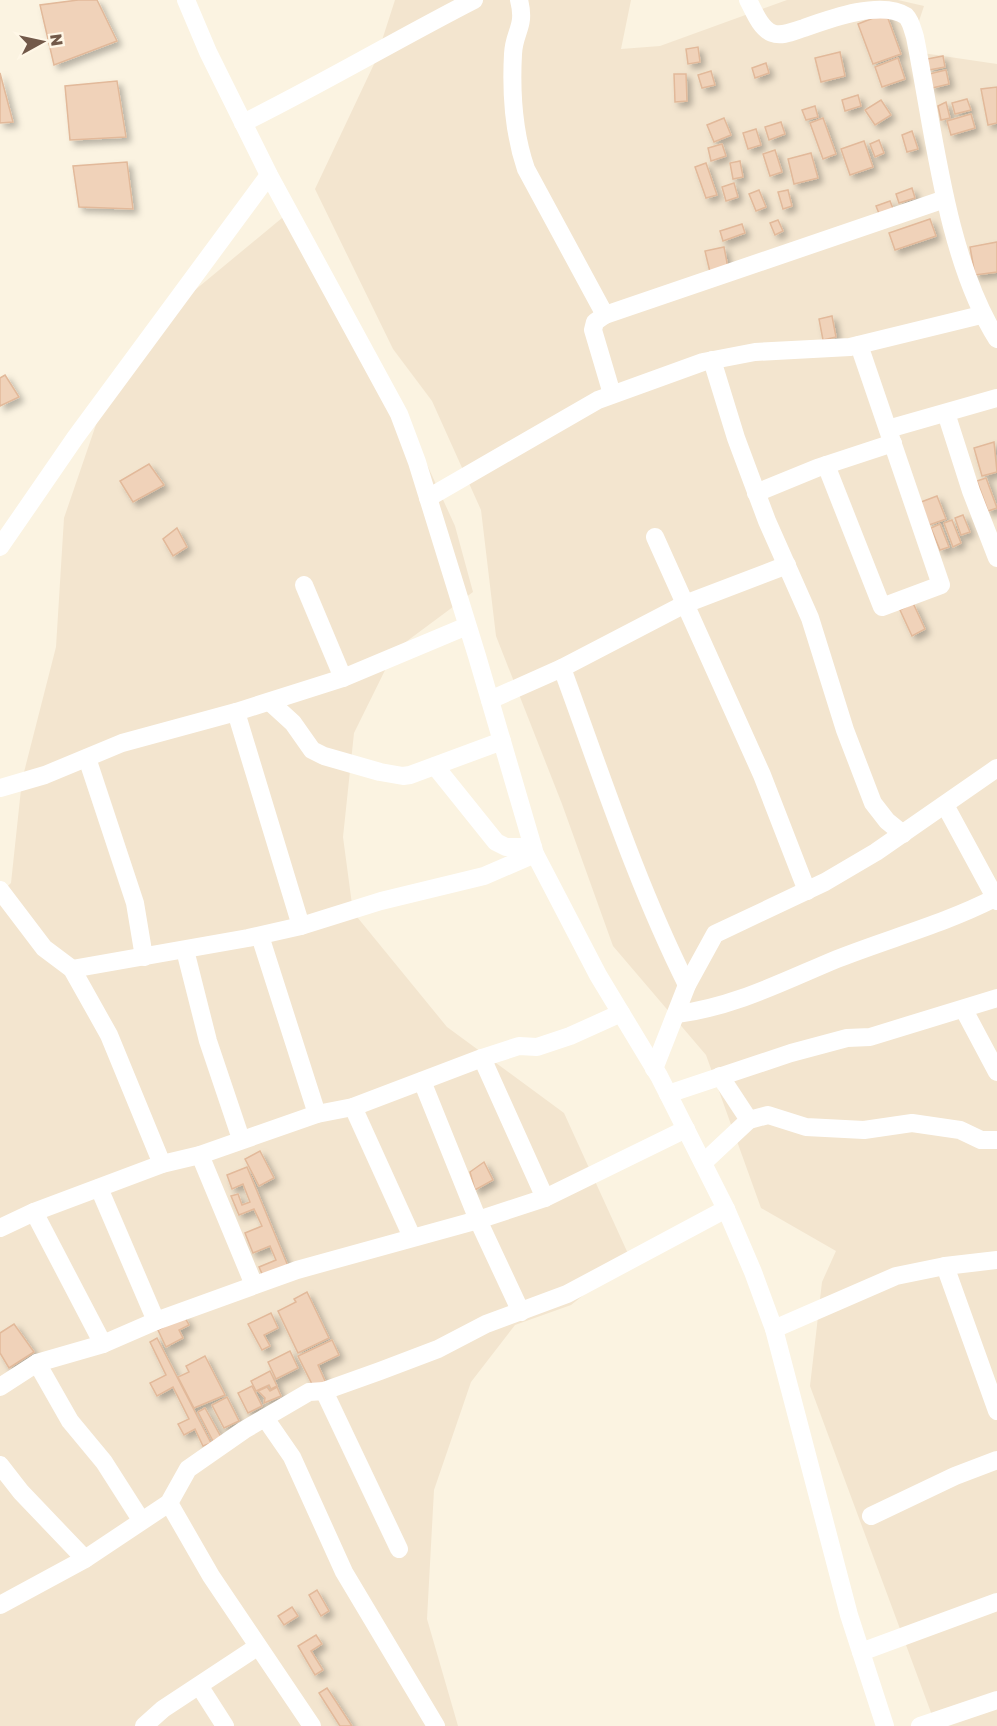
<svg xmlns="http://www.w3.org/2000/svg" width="997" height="1726" viewBox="0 0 997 1726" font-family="'Golos Text',sans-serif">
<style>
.residential{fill:#f3e5cf}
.building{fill:#f0d2b9;stroke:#e2b99a;stroke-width:1.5;filter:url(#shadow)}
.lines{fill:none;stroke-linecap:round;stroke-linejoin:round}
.street{stroke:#fff;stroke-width:18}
</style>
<defs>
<filter id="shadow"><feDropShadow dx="4.5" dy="4.5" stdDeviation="3" flood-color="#0004"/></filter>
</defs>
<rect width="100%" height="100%" fill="#fbf3e1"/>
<!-- residential -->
<g class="residential">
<path d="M395,0h236l-10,49 39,-3 127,-46h111l26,6 -15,45 88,13v1662h-61l-126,-340 12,-104 14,-31 -75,-43 -55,-153 -93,-109 -51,-142 -66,-168 -15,-126 -49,-109 -39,-52 -78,-160 60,-127z"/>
<path d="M294,208l115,217 46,101 18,66 -78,58 -41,83 -11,104 10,75 94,115 117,86 66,145 -59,47 -56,20 -44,57 -37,108 -7,129 31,107h-458v-833l11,-10 11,-103 34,-133 8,-129 37,-108 88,-115z"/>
</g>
<!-- building -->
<g class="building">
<path d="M78,0h19l20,41 -63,24 -14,-60z"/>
<path d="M886,13l15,41 -28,10 -15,-40z"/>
<path d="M698,47l2,15 -12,2 -2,-15z"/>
<path d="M840,52l5,24 -24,6 -6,-24z"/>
<path d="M943,56l2,11 -16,3 -2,-11z"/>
<path d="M898,58l7,21 -23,8 -7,-20z"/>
<path d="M766,63l3,10 -14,5 -3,-10z"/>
<path d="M946,70l3,14 -17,4 -3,-14z"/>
<path d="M711,71l4,14 -13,3 -4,-13z"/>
<path d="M0,73l13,49 -13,1z"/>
<path d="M674,74h12l1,27 -12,1z"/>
<path d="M117,81l9,56 -56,3 -5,-54z"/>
<path d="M997,87v36l-9,2 -7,-36z"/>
<path d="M858,95l3,11 -16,5 -3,-11z"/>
<path d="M967,99l4,11 -16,4 -3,-11z"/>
<path d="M881,100l10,15 -16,10 -10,-15z"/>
<path d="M946,102l4,16 -9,2 -3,-14z"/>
<path d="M815,106l3,11 -12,3 -4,-10z"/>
<path d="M971,114l4,14 -24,7 -4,-14z"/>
<path d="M724,118l7,17 -17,7 -7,-17z"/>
<path d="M823,118l13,36 -13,5 -13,-36z"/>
<path d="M781,122l4,12 -16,6 -4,-13z"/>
<path d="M756,129l5,16 -13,4 -5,-16z"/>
<path d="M912,131l6,18 -11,3 -5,-17z"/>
<path d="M879,140l5,13 -9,4 -5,-13z"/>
<path d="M864,141l9,26 -23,8 -9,-26z"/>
<path d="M722,144l4,12 -15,5 -3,-13z"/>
<path d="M775,150l7,22 -12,4 -7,-22z"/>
<path d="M811,153l7,25 -24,6 -6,-25z"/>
<path d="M740,161l3,16 -10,2 -3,-16z"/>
<path d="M127,162l6,47 -54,-2 -6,-41z"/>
<path d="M706,163l11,32 -11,3 -11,-31z"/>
<path d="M734,183l4,14 -12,4 -4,-14z"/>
<path d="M912,188l3,10 -16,5 -3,-9z"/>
<path d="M759,190l7,17 -10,4 -7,-17z"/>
<path d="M788,190l4,16 -9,3 -5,-17z"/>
<path d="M890,201l4,10 -14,5 -4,-10z"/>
<path d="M930,219l6,17 -41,14 -6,-17z"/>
<path d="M778,220l5,11 -8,4 -5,-12z"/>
<path d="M742,224l3,9 -22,8 -3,-10z"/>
<path d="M997,242v30l-22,3 -5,-28z"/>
<path d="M724,247l4,21 -18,4 -5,-21z"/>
<path d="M832,316l4,21 -13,3 -4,-21z"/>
<path d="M5,375l14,22 -19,9v-28z"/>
<path d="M994,442l3,30 -15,4 -8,-28z"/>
<path d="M149,464l15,21 -31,17 -13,-21z"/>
<path d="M986,478l11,30 -9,3 -11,-30z"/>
<path d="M937,496l9,23 -17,6 -8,-23z"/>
<path d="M963,515l7,17 -9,3 -6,-17z"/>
<path d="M952,520l9,23 -8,4 -9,-24z"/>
<path d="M940,524l9,23 -9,3 -9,-22z"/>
<path d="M177,528l10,19 -14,9 -10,-17z"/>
<path d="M913,603l12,26 -13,7 -12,-26z"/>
<path d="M260,1151l14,27 -15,8 -14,-27z"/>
<path d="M484,1162l9,18 -18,10 -5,-18z"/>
<path d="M247,1167l41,99 -25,10 -4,-9 17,-7 -6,-14 -17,7 -8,-20 17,-7 -8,-17 -15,6 -8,-19 7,-2 4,11 8,-3 -7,-18 -11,5 -5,-14z"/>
<path d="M307,1292l22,46 -31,15 -20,-42 18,-9 -2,-3z"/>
<path d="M271,1313l7,15 -14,7 6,11 -8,4 -14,-26z"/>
<path d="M184,1316l5,9 -10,5 4,8 -17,9 -8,-17z"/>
<path d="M14,1324l20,28 -25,16 -9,-15v-20z"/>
<path d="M157,1338l54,105 -8,3 -8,-17 -11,6 -6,-11 11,-5 -16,-32 -16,9 -7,-13 16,-8 -16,-33z"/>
<path d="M332,1340l7,15 -21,10 8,18 -12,5 -16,-32z"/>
<path d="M290,1351l8,17 -22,11 -8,-17z"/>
<path d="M205,1356l20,39 -31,13 -16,-31 11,-5 -3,-6z"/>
<path d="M270,1371l7,15 -6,3 -2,-4 -13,6 -5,-10z"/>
<path d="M252,1386l10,20 -14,7 -10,-20z"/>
<path d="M267,1387l3,4 7,-4 4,9 -17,7 1,-5 -7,-7z"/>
<path d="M227,1397l12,24 -15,7 -12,-23z"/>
<path d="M205,1408l16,29 -8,4 -15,-29z"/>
<path d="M317,1590l12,21 -8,5 -12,-21z"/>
<path d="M292,1607l6,9 -14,9 -6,-9z"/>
<path d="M316,1635l6,9 -11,7 12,19 -8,5 -17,-29z"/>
<path d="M327,1688l25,38h-12l-21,-33z"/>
</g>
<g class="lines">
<!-- street -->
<g class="street">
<path d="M186,0l22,52 61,123 130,239 18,48 60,194 58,198 63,121 61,101 67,133 27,63 21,57 75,286 36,111"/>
<path d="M519,0c7,27 -5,31 -6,54 -2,37 1,80 13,115l79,146"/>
<path d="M748,0c6,11 12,28 24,33 10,4 22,-2 32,-5 28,-10 78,-28 102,-12 5,5 7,15 9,21 19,94 31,221 82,302"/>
<path d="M243,123c79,-39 153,-83 231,-123"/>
<path d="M712,360l24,78 31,83 43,97 35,112 28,73 14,18 16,13"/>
<path d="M612,394l-19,-64 2,-8 10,-7 340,-116"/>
<path d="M946,413l25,78 26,67"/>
<path d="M888,429l109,-31"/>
<path d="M826,465l56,142 59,-22 -82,-240"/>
<path d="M756,493l61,-25 76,-25"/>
<path d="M428,498l170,-98 105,-38 52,-10 95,-5 131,-32"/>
<path d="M655,537l107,238 45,116"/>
<path d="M0,547l75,-109 194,-263"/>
<path d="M304,585l39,93"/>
<path d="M562,668c39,106 74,215 125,317"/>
<path d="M490,700l72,-32 123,-64 102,-39"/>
<path d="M270,702l23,21 19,27 12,6 56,16 23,4 7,-1 92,-34"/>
<path d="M236,712l65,214"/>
<path d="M87,758l48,145 9,54"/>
<path d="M435,766l61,76 10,5h27"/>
<path d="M0,788l45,-13 77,-32 114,-31 107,-34 124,-52"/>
<path d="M945,805l52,96"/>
<path d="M0,890l44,58 28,21 37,66 53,129"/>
<path d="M260,936l57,178"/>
<path d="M185,950l23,91 33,98"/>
<path d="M72,969l176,-31 53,-12 80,-25 103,-25 51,-22"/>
<path d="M964,1010l33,62"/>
<path d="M677,1014c57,-7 107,-33 160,-55 53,-21 107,-35 158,-61"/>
<path d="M482,1058l63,140"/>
<path d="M654,1069l33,-84 28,-51 110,-52 51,-30 121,-84"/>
<path d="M720,1076l29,44"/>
<path d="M422,1081l56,139 43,92"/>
<path d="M668,1094l123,-41 56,-15 23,-1 127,-39"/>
<path d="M353,1107l59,130"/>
<path d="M200,1155l54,130"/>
<path d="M703,1163l46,-43 19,-5 38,12 58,3 48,-7 48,7 21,10h16"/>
<path d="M99,1188l57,133"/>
<path d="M34,1212l69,132"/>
<path d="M0,1228l34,-16 128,-48 38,-9 117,-41 36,-7 129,-49 37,-12 18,1 33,-11 51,-23"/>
<path d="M945,1266l52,145"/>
<path d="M774,1329l122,-53 49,-10 52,-6"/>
<path d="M37,1363l33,58 34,41 37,58"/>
<path d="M0,1387l37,-24 66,-19 53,-23 141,-51 181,-50 67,-22 141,-69"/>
<path d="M324,1391l75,158"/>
<path d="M265,1418l27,39 52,115 92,154"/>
<path d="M0,1465l21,27 64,67"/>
<path d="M169,1503l42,73 101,150"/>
<path d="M871,1516l84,-40 42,-16"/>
<path d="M0,1605l85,-46 84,-56 19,-34 56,-39 65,-38 15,-1 56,-20 58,-22 48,-25 81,-30 159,-85"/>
<path d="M861,1652l136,-50"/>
<path d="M200,1687l25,39"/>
<path d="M144,1726l19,-17 94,-62"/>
<path d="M920,1726l77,-26"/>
</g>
</g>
<!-- north arrow -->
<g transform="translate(42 42) rotate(82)" stroke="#fff7e7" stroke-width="4.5" paint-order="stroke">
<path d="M0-4.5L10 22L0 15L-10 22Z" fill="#725949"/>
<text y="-9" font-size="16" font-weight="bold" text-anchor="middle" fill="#725949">N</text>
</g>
</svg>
